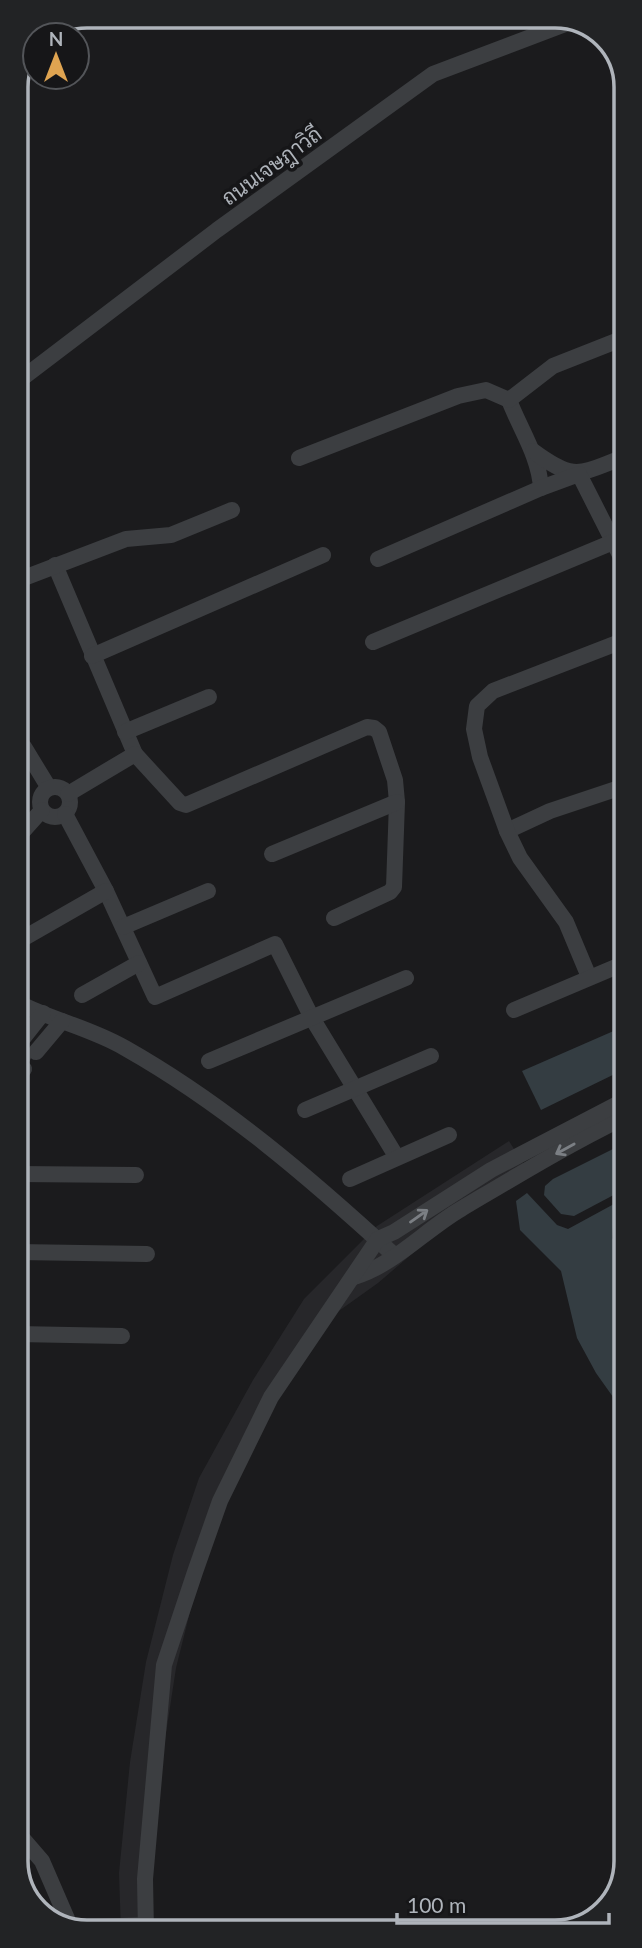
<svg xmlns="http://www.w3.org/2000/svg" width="642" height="1948" viewBox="0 0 642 1948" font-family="Lato,Sarabun,sans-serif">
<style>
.built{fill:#27272a}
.water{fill:#343d42}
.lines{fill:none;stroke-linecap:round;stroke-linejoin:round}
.minor-tunnel{stroke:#393a3d;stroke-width:16;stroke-dasharray:16 8;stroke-linecap:butt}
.minor{stroke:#3c3e41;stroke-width:16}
.oneway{stroke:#7b7f84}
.labels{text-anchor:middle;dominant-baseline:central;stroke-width:7;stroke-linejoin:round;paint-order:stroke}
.street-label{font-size:21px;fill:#afb4bb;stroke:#161618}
.rim{fill:none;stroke:#afb4bb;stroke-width:3.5}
</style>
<rect width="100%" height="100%" fill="#1b1b1d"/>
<!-- built -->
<path class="built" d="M509,1141l20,32 -75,45 -76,65 -49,35 -50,78 -51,94 -26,74 -26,104 -15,98 -11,108 2,58h-31l-2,-59 11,-111 16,-100 27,-107 26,-77 54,-98 51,-81 73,-73z"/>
<!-- water -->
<g class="water">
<path d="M625,1026v43l-84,41 -19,-39z"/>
<path d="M625,1143v46l-51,27 -13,-2 -17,-19 1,-9 8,-7z"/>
<path d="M527,1193l30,32 11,4 57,-31v22l-12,6 -1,12 13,18 1,199 -4,-3 -4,-48 -22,-31 -19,-35 -16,-67 -41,-41 -4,-29z"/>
</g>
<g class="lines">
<!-- minor-tunnel -->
<path class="minor-tunnel" d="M17,1053l13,7"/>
<!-- minor -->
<g class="minor">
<path d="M16,383l201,-153 216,-156 140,-53"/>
<path d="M509,400c11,29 30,56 32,88"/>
<path d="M533,451c42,31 46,23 91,6"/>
<path d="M299,458l159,-62 28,-6 23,10 44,-34 71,-28"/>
<path d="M378,559l163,-71 38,-14 46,91"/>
<path d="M55,565l80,189"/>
<path d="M16,581l110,-42 45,-4 61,-25"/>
<path d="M373,642l252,-105"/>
<path d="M92,656l231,-101"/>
<path d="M125,732l84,-35"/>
<path d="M17,744l7,3 25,41"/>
<circle cx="55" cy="802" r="15"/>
<path d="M68,794l67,-40 45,49 6,2 181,-78 7,1 5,4 16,48 2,22 -3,85 -4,5 -56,26"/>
<path d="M65,814l41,77 49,106 120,-53 37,74 84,138"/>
<path d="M507,831l43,-20 75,-25"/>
<path d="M17,838l25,-28"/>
<path d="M272,854l125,-52"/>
<path d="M123,927l85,-36"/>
<path d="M17,942l89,-51"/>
<path d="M589,977l-23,-55 -46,-64 -13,-27 -27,-74 -6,-28 3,-23 16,-15 132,-51"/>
<path d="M82,995l57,-32"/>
<path d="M17,1002c34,18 74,26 108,46 99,56 185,130 269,207"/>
<path d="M514,1010l111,-47"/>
<path d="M20,1042l23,-29"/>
<path d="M36,1052l26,-31"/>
<path d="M209,1061l197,-83"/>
<path d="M17,1079l7,-10"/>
<path d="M305,1110l126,-54"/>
<path d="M17,1174l119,1"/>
<path d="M350,1179l99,-44"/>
<path d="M17,1252l130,2"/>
<path d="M354,1277c40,-12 71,-47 107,-68 54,-32 108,-65 164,-92"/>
<path d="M17,1334l105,2"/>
<path d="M18,1839h5l19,22 29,67"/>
<path d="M72,1928l74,-3"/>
<path d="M146,1932l-1,-53 19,-214 31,-93 25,-71 51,-104 107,-158 16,-7 97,-62 134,-70"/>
</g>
</g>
<!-- one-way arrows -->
<defs><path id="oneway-shaft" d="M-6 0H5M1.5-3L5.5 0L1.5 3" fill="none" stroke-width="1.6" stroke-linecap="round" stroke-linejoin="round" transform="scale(1.75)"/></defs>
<g class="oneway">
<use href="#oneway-shaft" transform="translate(565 1149) rotate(151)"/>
<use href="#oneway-shaft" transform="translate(419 1216) rotate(-35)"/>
</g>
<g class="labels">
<!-- street labels -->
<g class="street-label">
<text transform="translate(271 165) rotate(-36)">ถนนเจษฎาวิถี</text>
</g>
</g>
<!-- crop -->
<path d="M0 0H642V1948H0ZM87 28H555A59 59 0 0 1 614 87V1861A59 59 0 0 1 555 1920H87A59 59 0 0 1 28 1861V87A59 59 0 0 1 87 28Z" fill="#222325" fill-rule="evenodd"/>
<path class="rim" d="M87 28H555A59 59 0 0 1 614 87V1861A59 59 0 0 1 555 1920H87A59 59 0 0 1 28 1861V87A59 59 0 0 1 87 28Z"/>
<!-- north arrow -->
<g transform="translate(56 56)"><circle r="33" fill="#161618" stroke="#535559" stroke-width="2"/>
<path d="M0-5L12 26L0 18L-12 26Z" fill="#dfa451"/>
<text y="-10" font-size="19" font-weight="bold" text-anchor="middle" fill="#afb4bb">N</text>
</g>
<!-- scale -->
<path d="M397 1913v10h212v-10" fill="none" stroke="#afb4bb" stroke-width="3.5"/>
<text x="407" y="1913" font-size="21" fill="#afb4bb" stroke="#161618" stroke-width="5" paint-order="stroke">100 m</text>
</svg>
